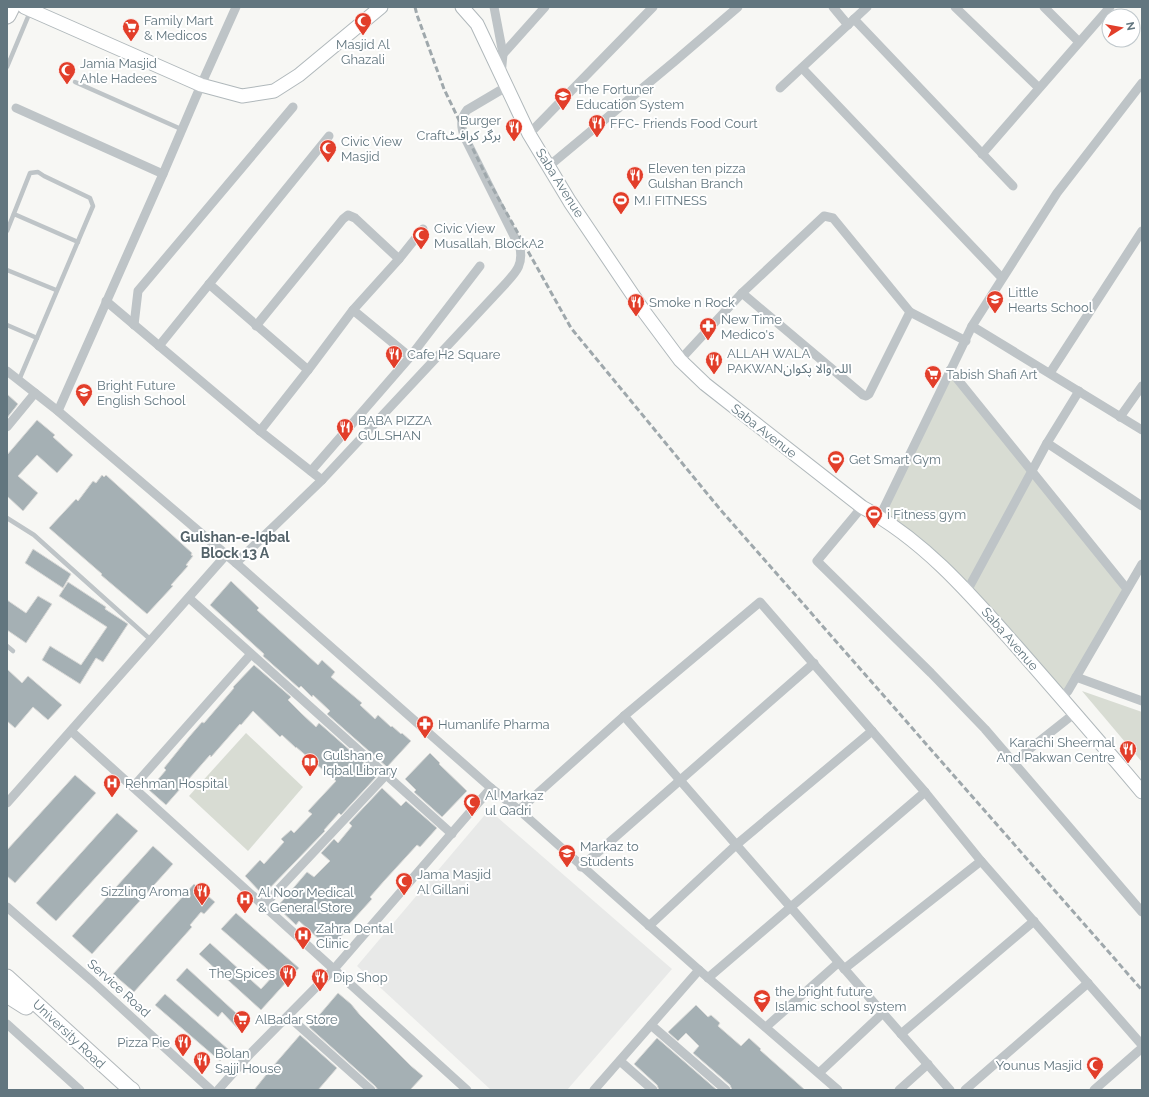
<svg xmlns="http://www.w3.org/2000/svg" width="1149" height="1097" viewBox="0 0 1149 1097" font-family="Raleway,'Noto Sans Arabic',sans-serif">
<style>
.built{fill:#e8e9e8}
.green{fill:#d8dcd3}
.building{fill:#a5b0b4;stroke:#d9d9d7}
.lines{fill:none;stroke-linecap:round;stroke-linejoin:round}
.secondary-casing{stroke:#b0b8bb;stroke-width:15}
.primary-casing{stroke:#b2b8bb;stroke-width:17}
.highway-casing{stroke:#b1b7ba;stroke-width:19}
.lane{stroke:#bec4c7;stroke-width:4.5}
.street{stroke:#bec4c7;stroke-width:9}
.secondary{stroke:#fff;stroke-width:13}
.primary{stroke:#fff;stroke-width:15}
.highway{stroke:#fff;stroke-width:17}
.rail{stroke:#9fa8ac;stroke-width:3;stroke-dasharray:6 3;stroke-linecap:butt}
.labels{text-anchor:middle;dominant-baseline:central;stroke-width:4;stroke-linejoin:round;paint-order:stroke}
.poi-label{font-size:13px;fill:#62767f;stroke:#fff;text-anchor:start}
.street-label{font-size:13px;fill:#62767f;stroke:#fff}
.neighbourhood-label{font-size:14px;font-weight:bold;fill:#54636a;stroke:#fff}
</style>
<rect width="100%" height="100%" fill="#f7f7f4"/>
<!-- built -->
<path class="built" d="M489,810l183,159 -105,121h-76l-134,-124z"/>
<!-- green -->
<g class="green">
<path d="M950,370l177,219 -66,109 -94,-107 -84,-72z"/>
<path d="M1082,691l60,21v50z"/>
<path d="M246,733l57,54 -55,64 -59,-55z"/>
</g>
<!-- building -->
<g class="building">
<path d="M7,394l11,10 -11,14z"/>
<path d="M37,420l18,15 -2,2 20,18 -16,18 -20,-18 -19,21 20,17 -15,18 -16,-15v-41z"/>
<path d="M102,475l2,2 2,-2 86,78 -1,2 2,1 -7,9 2,1 -17,19 2,1 -26,28 -46,-39 1,-1 -53,-46 27,-29 2,2 15,-20 3,2z"/>
<path d="M33,549l38,25 -8,14 -38,-25z"/>
<path d="M231,581l28,27 -2,2 50,45 11,10 4,-5 13,12 -4,5 31,26 -2,2 15,14 3,-4 13,12 1,-1 9,8 1,-1 9,8 -24,26 -60,-53 3,-3 -17,-16 -1,2 -11,-11 -2,2 -36,-32 1,-2 -54,-49z"/>
<path d="M68,582l38,25 -1,2 23,15 -25,38 -7,-4 -16,26 -38,-24 8,-14 31,19 26,-38 -48,-31z"/>
<path d="M38,596l14,8 -26,39 -19,-13v-30l19,13z"/>
<path d="M254,665l37,32 -3,3 14,14 14,13 3,-4 59,52 -37,40 -2,-2 -15,17 1,1 -62,64 -18,-19 15,-16 4,4 20,-22 -3,-3 10,-9 3,3 18,-19 -4,-3 28,-30 -40,-34v1l-14,-13 -2,2 -27,-26 -12,14 -1,-1 -29,33 -1,-2 -44,50 -17,-15 17,-20 -2,-2 25,-31 13,-15 2,1 30,-35 -1,-1z"/>
<path d="M7,669l15,14 6,-7 34,29 -14,15 -15,-13 -18,21 -8,-7z"/>
<path d="M430,753l10,10 -1,1 28,27 -25,26 -28,-25 2,-2 -11,-11z"/>
<path d="M75,775l21,18 -81,90 -8,-7v-26z"/>
<path d="M382,788l19,18 5,-5 31,27 -17,19 -3,-2 -33,36 -14,16 2,2 -29,32 2,1 -15,17 -31,-28 -3,4 -19,-18 30,-35 7,5 16,-16 -9,-8 13,-14 4,4 14,-17 -3,-3z"/>
<path d="M117,813l21,18 -82,90 -20,-18z"/>
<path d="M153,846l20,18 -81,90 -20,-18z"/>
<path d="M194,884l21,18 -11,12 -3,-2 -11,13 2,2 -58,65 -21,-18z"/>
<path d="M236,913l63,55 -38,42 -62,-56 11,-11 51,46 13,-14 -53,-46z"/>
<path d="M187,968l61,56 -7,8 -19,-20 -4,5 -42,-37z"/>
<path d="M338,993l13,11 9,11 51,51 12,10 -13,14h-32l-3,-4 -66,-59z"/>
<path d="M165,994l64,56 -9,11 -65,-56z"/>
<path d="M696,1005l12,12 3,-2 9,8 -2,3 23,20 8,-8 12,11 -1,1 45,40h-73l-2,-5 -37,-32 6,-7 -13,-13 -8,8 -10,-9z"/>
<path d="M300,1035l37,33 -19,22h-64l20,-25z"/>
<path d="M657,1038l60,52h-58l-2,-5 -23,-21z"/>
</g>
<g class="lines">
<!-- secondary casing -->
<g class="secondary-casing">
<g id="secondary">
<path d="M24,7l177,78 41,11 32,-5 25,-16 82,-68"/>
<path d="M462,7l15,17 52,110 41,68 75,111 35,47 25,24 157,123c62,33 109,88 155,140 42,48 84,96 125,145"/>
</g>
</g>
<!-- primary casing -->
<g class="primary-casing">
<path id="primary" d="M7,977l122,111 3,2"/>
</g>
<!-- highway casing -->
<g class="highway-casing">
<g id="highway">
<path d="M7,15l4,-8"/>
<path d="M7,994l19,12"/>
</g>
</g>
<!-- lane -->
<g class="lane">
<path d="M7,67l23,-55"/>
<path d="M75,82l106,47"/>
<path d="M14,214l64,28"/>
<path d="M7,231l23,-58 8,-1 6,4 46,22 3,8 -74,174"/>
<path d="M7,270l49,20"/>
<path d="M7,325l30,13"/>
<path d="M7,518l27,17 117,105"/>
<path d="M7,646l6,5"/>
</g>
<!-- street -->
<g class="street">
<path d="M494,7l9,47 -2,21"/>
<path d="M833,7l15,18"/>
<path d="M955,7l84,81"/>
<path d="M1044,7l35,35"/>
<path d="M854,19l159,167"/>
<path d="M503,54l42,-47"/>
<path d="M802,68l200,210"/>
<path d="M780,88l87,-81"/>
<path d="M16,108l147,66"/>
<path d="M529,134l124,-127"/>
<path d="M982,154l128,-147"/>
<path d="M549,166l126,-105 63,-54"/>
<path d="M209,284l99,86"/>
<path d="M742,293l121,102 3,1 3,-2 41,-82"/>
<path d="M106,301l154,130 62,49"/>
<path d="M134,325l4,-34 155,-184"/>
<path d="M256,326l87,-107 5,-4 7,3 44,41"/>
<path d="M972,326l170,104"/>
<path d="M159,346l170,-210"/>
<path d="M410,357l70,-91"/>
<path d="M680,360l62,-67 82,-77 9,2 77,94 56,29"/>
<path d="M950,370l177,219"/>
<path d="M7,371l51,40 178,152 255,225 28,22 180,160 139,120"/>
<path d="M1050,373l92,-142"/>
<path d="M58,411l105,-237 38,-89 35,-78"/>
<path d="M1120,417l22,-31"/>
<path d="M7,427l28,-34"/>
<path d="M260,431l48,-61 45,-60 46,-51 24,-30"/>
<path d="M1047,443l95,63"/>
<path d="M311,471l99,-114 -57,-47"/>
<path d="M862,507l-45,54 114,112 54,56 157,183"/>
<path d="M880,516l92,-190 85,-133 85,-110"/>
<path d="M236,563l86,-83 185,-198c10,-11 16,-18 13,-34l-56,-112c-3,-10 -4,-17 3,-26l39,-23"/>
<path d="M967,591l80,-148 32,-52"/>
<path d="M189,598l263,236"/>
<path d="M1076,677l66,24"/>
<path d="M1061,698l7,-7 74,-127"/>
<path d="M624,716l326,374"/>
<path d="M71,731l396,359"/>
<path d="M1013,762l62,-49"/>
<path d="M133,787l118,-133"/>
<path d="M7,803l219,-248"/>
<path d="M519,810l105,-94 136,-114 165,190 56,69 161,184"/>
<path d="M581,867l233,-204"/>
<path d="M263,906l123,-131"/>
<path d="M7,907l85,74 119,109"/>
<path d="M649,926l87,-81 136,-114"/>
<path d="M844,969l137,-108"/>
<path d="M708,978l217,-186"/>
<path d="M288,1016l83,74"/>
<path d="M7,1024l73,66"/>
<path d="M651,1025l75,65"/>
<path d="M766,1027l72,-64"/>
<path d="M901,1034l133,-113"/>
<path d="M620,1061l33,29"/>
<path d="M819,1073l64,-60"/>
<path d="M218,1090l33,-37 83,-84 157,-181"/>
<path d="M594,1090l105,-120"/>
<path d="M899,1090l29,-26"/>
<path d="M965,1090l123,-107"/>
<path d="M1094,1090l48,-42"/>
</g>
<!-- secondary -->
<use href="#secondary" class="secondary"/>
<!-- primary -->
<use href="#primary" class="primary"/>
<!-- highway -->
<use href="#highway" class="highway"/>
<!-- rail -->
<path class="rail" d="M415,7l2,8 27,74 43,89 84,150 148,180 423,482"/>
</g>
<!-- icons -->
<defs>
<g id="mosque-pin" transform="scale(0.9)"><path d="M0 17L-7.5 6A9.5 9.5 0 1 1 7.5 6Z" fill="#e23e2a" stroke="#fff"/><path d="M3.5-4.9A6 6 0 1 0 3.5 4.9A5 5 0 1 1 3.5-4.9Z" fill="#fff"/></g>
<g id="supermarket-pin" transform="scale(0.9)"><path d="M0 17L-7.5 6A9.5 9.5 0 1 1 7.5 6Z" fill="#e23e2a" stroke="#fff"/><path d="M-6-5.5h2.5l.6 2H6L4.5 2H-2.5L-4.4-4H-6ZM-1.5 3.2a1.3 1.3 0 1 0 .1 0ZM3 3.2a1.3 1.3 0 1 0 .1 0Z" fill="#fff"/></g>
<g id="school-pin" transform="scale(0.9)"><path d="M0 17L-7.5 6A9.5 9.5 0 1 1 7.5 6Z" fill="#e23e2a" stroke="#fff"/><path d="M0-5L7-2L0 1L-7-2ZM-4 1L0 2.5L4 1V4Q0 6-4 4Z" fill="#fff"/></g>
<g id="restaurant-pin" transform="scale(0.9)"><path d="M0 17L-7.5 6A9.5 9.5 0 1 1 7.5 6Z" fill="#e23e2a" stroke="#fff"/><path d="M-5-6h1v4h1v-4h1v4h1v-4h1v5L-1.5 .5V6h-2V.5L-5-1ZM5-6V6H3V1.5H1.5Q1.5-4 5-6Z" fill="#fff"/></g>
<g id="stadium-pin" transform="scale(0.9)"><path d="M0 17L-7.5 6A9.5 9.5 0 1 1 7.5 6Z" fill="#e23e2a" stroke="#fff"/><path d="M0-5a6.5 5 0 1 0 0 10a6.5 5 0 1 0 0-10ZM-3.5-1.8h7v3.6h-7Z" fill="#fff"/></g>
<g id="pharmacy-pin" transform="scale(0.9)"><path d="M0 17L-7.5 6A9.5 9.5 0 1 1 7.5 6Z" fill="#e23e2a" stroke="#fff"/><path d="M-2-6h4v4h4v4h-4v4h-4v-4h-4v-4h4Z" fill="#fff"/></g>
<g id="library-pin" transform="scale(0.9)"><path d="M0 17L-7.5 6A9.5 9.5 0 1 1 7.5 6Z" fill="#e23e2a" stroke="#fff"/><path d="M-6-4Q-3-5.5-.7-3.5V5Q-3 3-6 4ZM6-4Q3-5.5 .7-3.5V5Q3 3 6 4Z" fill="#fff"/></g>
<g id="hospital-pin" transform="scale(0.9)"><path d="M0 17L-7.5 6A9.5 9.5 0 1 1 7.5 6Z" fill="#e23e2a" stroke="#fff"/><path d="M-5-5h3v3.5h4V-5h3V5h-3V1.5h-4V5h-3Z" fill="#fff"/></g>
</defs>
<g fill-rule="evenodd">
<use href="#mosque-pin" x="363" y="21"/>
<use href="#supermarket-pin" x="131" y="27"/>
<use href="#mosque-pin" x="67" y="70"/>
<use href="#school-pin" x="563" y="96"/>
<use href="#restaurant-pin" x="597" y="123"/>
<use href="#restaurant-pin" x="514" y="127"/>
<use href="#mosque-pin" x="328" y="148"/>
<use href="#restaurant-pin" x="635" y="175"/>
<use href="#stadium-pin" x="621" y="200"/>
<use href="#mosque-pin" x="421" y="235"/>
<use href="#school-pin" x="995" y="299"/>
<use href="#restaurant-pin" x="636" y="302"/>
<use href="#pharmacy-pin" x="708" y="326"/>
<use href="#restaurant-pin" x="394" y="354"/>
<use href="#restaurant-pin" x="714" y="360"/>
<use href="#supermarket-pin" x="933" y="374"/>
<use href="#school-pin" x="84" y="392"/>
<use href="#restaurant-pin" x="345" y="427"/>
<use href="#stadium-pin" x="836" y="459"/>
<use href="#stadium-pin" x="874" y="514"/>
<use href="#pharmacy-pin" x="425" y="724"/>
<use href="#restaurant-pin" x="1128" y="749"/>
<use href="#library-pin" x="310" y="762"/>
<use href="#hospital-pin" x="112" y="783"/>
<use href="#mosque-pin" x="472" y="802"/>
<use href="#school-pin" x="567" y="853"/>
<use href="#mosque-pin" x="404" y="881"/>
<use href="#restaurant-pin" x="202" y="891"/>
<use href="#hospital-pin" x="245" y="899"/>
<use href="#hospital-pin" x="303" y="935"/>
<use href="#restaurant-pin" x="288" y="973"/>
<use href="#restaurant-pin" x="320" y="977"/>
<use href="#school-pin" x="762" y="998"/>
<use href="#supermarket-pin" x="242" y="1019"/>
<use href="#restaurant-pin" x="183" y="1042"/>
<use href="#restaurant-pin" x="202" y="1060"/>
<use href="#mosque-pin" x="1095" y="1065"/>
</g>
<g class="labels">
<!-- poi labels -->
<g class="poi-label">
<text x="144" y="20">Family Mart<tspan x="144" dy="15">&amp; Medicos</tspan></text>
<text x="363" y="44" text-anchor="middle">Masjid Al<tspan x="363" dy="15">Ghazali</tspan></text>
<text x="80" y="63">Jamia Masjid<tspan x="80" dy="15">Ahle Hadees</tspan></text>
<text x="576" y="89">The Fortuner<tspan x="576" dy="15">Education System</tspan></text>
<text x="501" y="120" text-anchor="end">Burger<tspan x="501" dy="15">Craftبرگر کرافٹ</tspan></text>
<text x="610" y="123">FFC- Friends Food Court</text>
<text x="341" y="141">Civic View<tspan x="341" dy="15">Masjid</tspan></text>
<text x="648" y="168">Eleven ten pizza<tspan x="648" dy="15">Gulshan Branch</tspan></text>
<text x="634" y="200">M.I FITNESS</text>
<text x="434" y="228">Civic View<tspan x="434" dy="15">Musallah, BlockA2</tspan></text>
<text x="1008" y="292">Little<tspan x="1008" dy="15">Hearts School</tspan></text>
<text x="649" y="302">Smoke n Rock</text>
<text x="721" y="319">New Time<tspan x="721" dy="15">Medico's</tspan></text>
<text x="727" y="353">ALLAH WALA<tspan x="727" dy="15">PAKWANاللہ والا پکوان</tspan></text>
<text x="407" y="354">Cafe H2 Square</text>
<text x="946" y="374">Tabish Shafi Art</text>
<text x="97" y="385">Bright Future<tspan x="97" dy="15">English School</tspan></text>
<text x="358" y="420">BABA PIZZA<tspan x="358" dy="15">GULSHAN</tspan></text>
<text x="849" y="459">Get Smart Gym</text>
<text x="887" y="514">i Fitness gym</text>
<text x="438" y="724">Humanlife Pharma</text>
<text x="1115" y="742" text-anchor="end">Karachi Sheermal<tspan x="1115" dy="15">And Pakwan Centre</tspan></text>
<text x="323" y="755">Gulshan e<tspan x="323" dy="15">Iqbal Library</tspan></text>
<text x="125" y="783">Rehman Hospital</text>
<text x="485" y="795">Al Markaz<tspan x="485" dy="15">ul Qadri</tspan></text>
<text x="580" y="846">Markaz to<tspan x="580" dy="15">Students</tspan></text>
<text x="417" y="874">Jama Masjid<tspan x="417" dy="15">Al Gillani</tspan></text>
<text x="189" y="891" text-anchor="end">Sizzling Aroma</text>
<text x="258" y="892">Al Noor Medical<tspan x="258" dy="15">&amp; General Store</tspan></text>
<text x="316" y="928">Zahra Dental<tspan x="316" dy="15">Clinic</tspan></text>
<text x="275" y="973" text-anchor="end">The Spices</text>
<text x="333" y="977">Dip Shop</text>
<text x="775" y="991">the bright future<tspan x="775" dy="15">Islamic school system</tspan></text>
<text x="255" y="1019">AlBadar Store</text>
<text x="170" y="1042" text-anchor="end">Pizza Pie</text>
<text x="215" y="1053">Bolan<tspan x="215" dy="15">Sajji House</tspan></text>
<text x="1082" y="1065" text-anchor="end">Younus Masjid</text>
</g>
<!-- street labels -->
<g class="street-label">
<text transform="translate(560 183) rotate(58)">Saba Avenue</text>
<text transform="translate(764 431) rotate(38)">Saba Avenue</text>
<text transform="translate(1010 639) rotate(49)">Saba Avenue</text>
<text transform="translate(119 988) rotate(42)">Service Road</text>
<text transform="translate(69 1034) rotate(43)">University Road</text>
</g>
<!-- neighbourhood labels -->
<g class="neighbourhood-label">
<text x="235" y="537">Gulshan-e-Iqbal<tspan x="235" dy="16">Block 13 A</tspan></text>
</g>
</g>
<!-- border -->
<rect width="1149" height="1097" fill="none" stroke="#62767f" stroke-width="16"/>
<!-- north arrow -->
<g transform="translate(1121 28) rotate(79)"><circle r="19" fill="#ffffff" stroke="#c0c8cc"/>
<path d="M0-3L7 15L0 10L-7 15Z" fill="#e23e2a"/>
<text y="-6" font-size="11" font-weight="bold" text-anchor="middle" fill="#62767f">N</text>
</g>
</svg>
